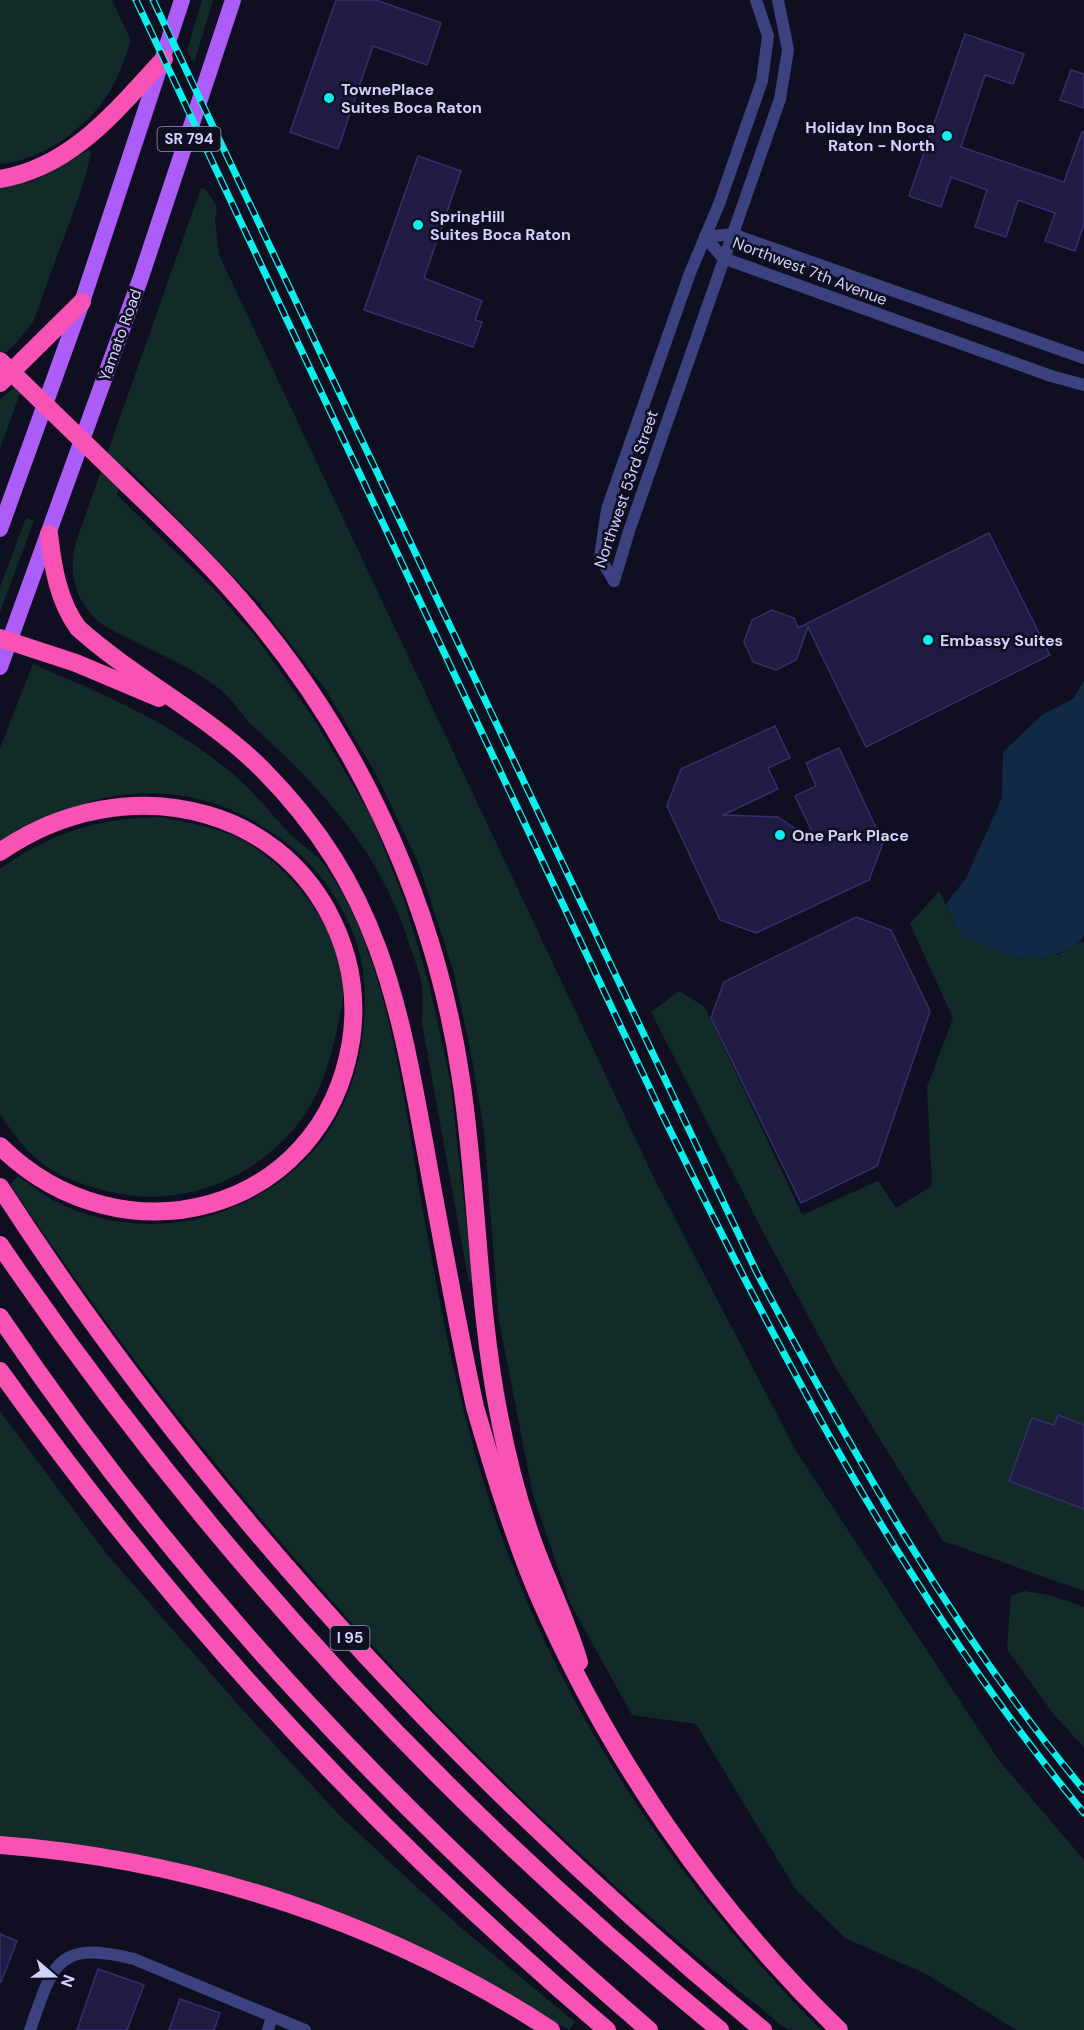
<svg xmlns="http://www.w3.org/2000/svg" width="1084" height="2030" viewBox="0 0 1084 2030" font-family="'DM Sans',sans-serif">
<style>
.green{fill:#122b28}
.water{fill:#102a45}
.building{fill:#1f1b42;stroke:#342f6d;stroke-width:1.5}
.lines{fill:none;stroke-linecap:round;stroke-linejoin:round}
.minor{stroke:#3c417f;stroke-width:12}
.primary{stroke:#ac5df8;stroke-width:16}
.motorway{stroke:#f752b4;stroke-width:18}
.rail-casing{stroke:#0bf0ec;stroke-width:7}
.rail{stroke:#100f22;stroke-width:4.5;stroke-dasharray:14;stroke-linecap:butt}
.motorway-bridge{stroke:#f752b4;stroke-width:18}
.poi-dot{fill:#0bf0ec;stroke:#100f22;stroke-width:2}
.labels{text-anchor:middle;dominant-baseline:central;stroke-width:5;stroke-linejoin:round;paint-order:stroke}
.shield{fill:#100f22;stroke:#9797bb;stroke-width:1.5}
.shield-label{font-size:15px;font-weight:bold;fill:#d1d1fd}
.poi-label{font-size:16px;font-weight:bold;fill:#d1d1fd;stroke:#100f22;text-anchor:start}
.street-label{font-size:16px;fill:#d1d1fd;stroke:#100f22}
</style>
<rect width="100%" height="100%" fill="#100f22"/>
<!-- green -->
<g class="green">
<path d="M0,0h112l19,41c-6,17 -12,36 -22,51 -22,36 -66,68 -109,72z"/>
<path d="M202,0h11l-19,63 -7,-12z"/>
<path d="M89,150l2,3 -8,32 -50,137 -16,20 -17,16v-171l33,-6z"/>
<path d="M201,188l6,3 10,16 -2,13 4,35 436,925 141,271 202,308 86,101v170h-68l-88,-55 -83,-37 -49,-48 -100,-166 -64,-9 -62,-112 -37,-108 -34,-174 -15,-190 -13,-78 -18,-83 -35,-108 -42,-88 -50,-84 -67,-87 -132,-136 -10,28 92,89 47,53 60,85 56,96 31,79 26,87 21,95 23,202 -4,2 -47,-260c0,-12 1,-25 0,-37 -2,-14 -9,-30 -13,-43 -30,-94 -85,-151 -155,-216 -12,-11 -21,-27 -33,-37 -24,-19 -52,-32 -79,-45 -17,-9 -38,-16 -51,-31 -18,-20 -22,-47 -15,-72z"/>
<path d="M25,379l-25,70v-50z"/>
<path d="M26,518l8,3 -34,91v-24z"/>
<path d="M33,664c74,32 139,58 202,112 21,18 38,40 57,60 9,9 23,17 31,27 64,87 79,227 97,331 18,101 36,202 67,299 64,204 184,386 334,537 -10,0 -21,0 -30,0 -10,-2 -21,-15 -29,-21 -35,-27 -68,-54 -101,-83 -247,-214 -470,-470 -651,-742l8,-8c11,7 21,16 33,23 50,28 113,32 167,14 84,-29 135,-92 145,-181 3,-29 3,-60 -6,-88 -12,-39 -40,-79 -73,-103 -93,-70 -189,-57 -284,1v-94z"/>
<path d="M159,817c30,6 61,10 87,25 49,30 90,84 97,142 2,18 -5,37 -8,54 -6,26 -15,54 -30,76 -42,62 -121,96 -194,78 -56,-13 -80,-30 -111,-78v-245c52,-37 95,-50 159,-52z"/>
<path d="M939,891l23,45 96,19 23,-14 3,2v648l-141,-50 -107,-173 -74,-138 -111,-218 28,-21 26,16 97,208 76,-34 18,27 36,-22 -5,-99 26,-69 -43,-94z"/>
<path d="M0,1411l106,142 135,155 99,108 120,111 115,95 -6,8 -86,-50 -213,-91 -270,-49z"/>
<path d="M1024,1591l26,4 34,12v140l-30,-32 -47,-66 4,-53z"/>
</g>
<!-- water -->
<path class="water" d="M1084,681v254c-13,21 -47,25 -69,21 -17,-2 -37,-14 -53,-20l-16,-32 20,-26 36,-80 1,-46 39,-37 31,-16z"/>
<!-- building -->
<g class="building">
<path d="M336,0h40l65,23 -14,42 -54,-19 -35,103 -48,-17z"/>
<path d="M965,34l59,20 -11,30 -28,-9 -24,72 103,35 18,-50h2v92l-9,27 -30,-10 10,-28 -37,-13 -12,37 -31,-10 12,-37 -36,-13 -10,30 -32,-11z"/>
<path d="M1071,70l13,4v34l-24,-8z"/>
<path d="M418,156l43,15 -37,107 58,23 -7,19 7,2 -9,25 -109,-37z"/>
<path d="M989,533l61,122 -184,92 -58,-120 -12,33 -20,10 -23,-8 -9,-20 8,-22 20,-10 22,8 4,10z"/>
<path d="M775,726l15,32 -22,10 10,21 -55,26 55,2 40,27 -23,-48 21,-10 -10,-23 33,-15 44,95 -14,37 -113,53 -36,-13 -53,-114 14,-37z"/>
<path d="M856,917l35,13 39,81 -53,155 -76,37 -90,-185 13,-36z"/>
<path d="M1058,1415l26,10v84l-75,-28 23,-63 22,7z"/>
<path d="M0,1934l17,7 -16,41h-1z"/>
<path d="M98,1969l46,16 -17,45h-50z"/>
<path d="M180,1999l40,14 -6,17h-45z"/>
</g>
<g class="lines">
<!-- minor -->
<g class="minor">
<path d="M705,237l18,21 328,118 33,9"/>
<path d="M705,237l27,-3 352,124"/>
<path d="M614,581l-14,-23 7,-49 83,-236 29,-69 43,-123 6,-45 -12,-36"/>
<path d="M614,581l15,-50 151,-432 8,-49 -10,-50"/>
<path d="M30,2030c23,-65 26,-91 104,-71l171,71"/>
<path d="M268,2030l4,-13"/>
</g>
<!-- primary -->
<g class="primary">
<path d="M0,529l82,-227 100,-302"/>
<path d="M0,667l141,-390 92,-277"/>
</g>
<!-- motorway -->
<g class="motorway">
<path d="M0,179c73,-12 117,-70 164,-120"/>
<path d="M0,383l82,-81"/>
<path d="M128,485c34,33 69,66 101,102 123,137 205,309 232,492 17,112 16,225 38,336 9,47 21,93 38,138 14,36 31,71 42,109"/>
<path d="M49,534c4,34 9,66 29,94 58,52 132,88 186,143 116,118 135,232 163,387 15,83 30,166 48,249 18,62 37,125 62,185 71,164 174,314 302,438"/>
<path d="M0,638l76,25 83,35"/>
<path d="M0,852c60,-42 137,-58 208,-37 51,15 93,48 119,95 22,40 31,85 24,131 -28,174 -230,225 -351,105"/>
<path d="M0,1187c207,320 471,601 763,843"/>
<path d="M0,1245c201,296 443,559 720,785"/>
<path d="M0,1317c183,271 402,501 649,713"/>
<path d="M0,1371c173,243 379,466 607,659"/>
<path d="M0,1845c195,15 387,78 551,185"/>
</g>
<!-- rail casing -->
<g class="rail-casing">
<g id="rail">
<path d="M136,0l525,1112c123,250 245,485 423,701"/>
<path d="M153,0l604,1273c96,180 196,360 327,517"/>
</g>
</g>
<!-- rail -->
<use href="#rail" class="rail"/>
<!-- motorway-bridge -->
<path class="motorway-bridge" d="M0,361l128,124"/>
</g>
<!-- markers -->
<g class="poi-dot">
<circle cx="329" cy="98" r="6"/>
<circle cx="947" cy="136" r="6"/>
<circle cx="418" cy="225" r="6"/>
<circle cx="928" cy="640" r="6"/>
<circle cx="780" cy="835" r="6"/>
</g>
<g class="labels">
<!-- shield labels -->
<g class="shield">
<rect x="157.5" y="127" width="63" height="24" rx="4.5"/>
<rect x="330.5" y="1626" width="39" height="24" rx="4.5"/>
</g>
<g class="shield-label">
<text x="189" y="139">SR 794</text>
<text x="350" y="1638">I 95</text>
</g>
<!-- poi labels -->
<g class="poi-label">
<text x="341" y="89">TownePlace<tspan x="341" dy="18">Suites Boca Raton</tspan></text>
<text x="935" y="127" text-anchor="end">Holiday Inn Boca<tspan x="935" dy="18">Raton - North</tspan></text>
<text x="430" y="216">SpringHill<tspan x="430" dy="18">Suites Boca Raton</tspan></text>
<text x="940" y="640">Embassy Suites</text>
<text x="792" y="835">One Park Place</text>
</g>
<!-- street labels -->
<g class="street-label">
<text transform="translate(810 271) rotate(21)">Northwest 7th Avenue</text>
<text transform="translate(120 335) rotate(-70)">Yamato Road</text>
<text transform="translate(626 489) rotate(-71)">Northwest 53rd Street</text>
</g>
</g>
<!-- north arrow -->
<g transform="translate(54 1976) rotate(110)" stroke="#100f22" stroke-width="4.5" paint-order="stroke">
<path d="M0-4.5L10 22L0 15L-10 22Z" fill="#d1d1fd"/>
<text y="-9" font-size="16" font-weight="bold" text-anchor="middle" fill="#d1d1fd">N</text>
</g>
</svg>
